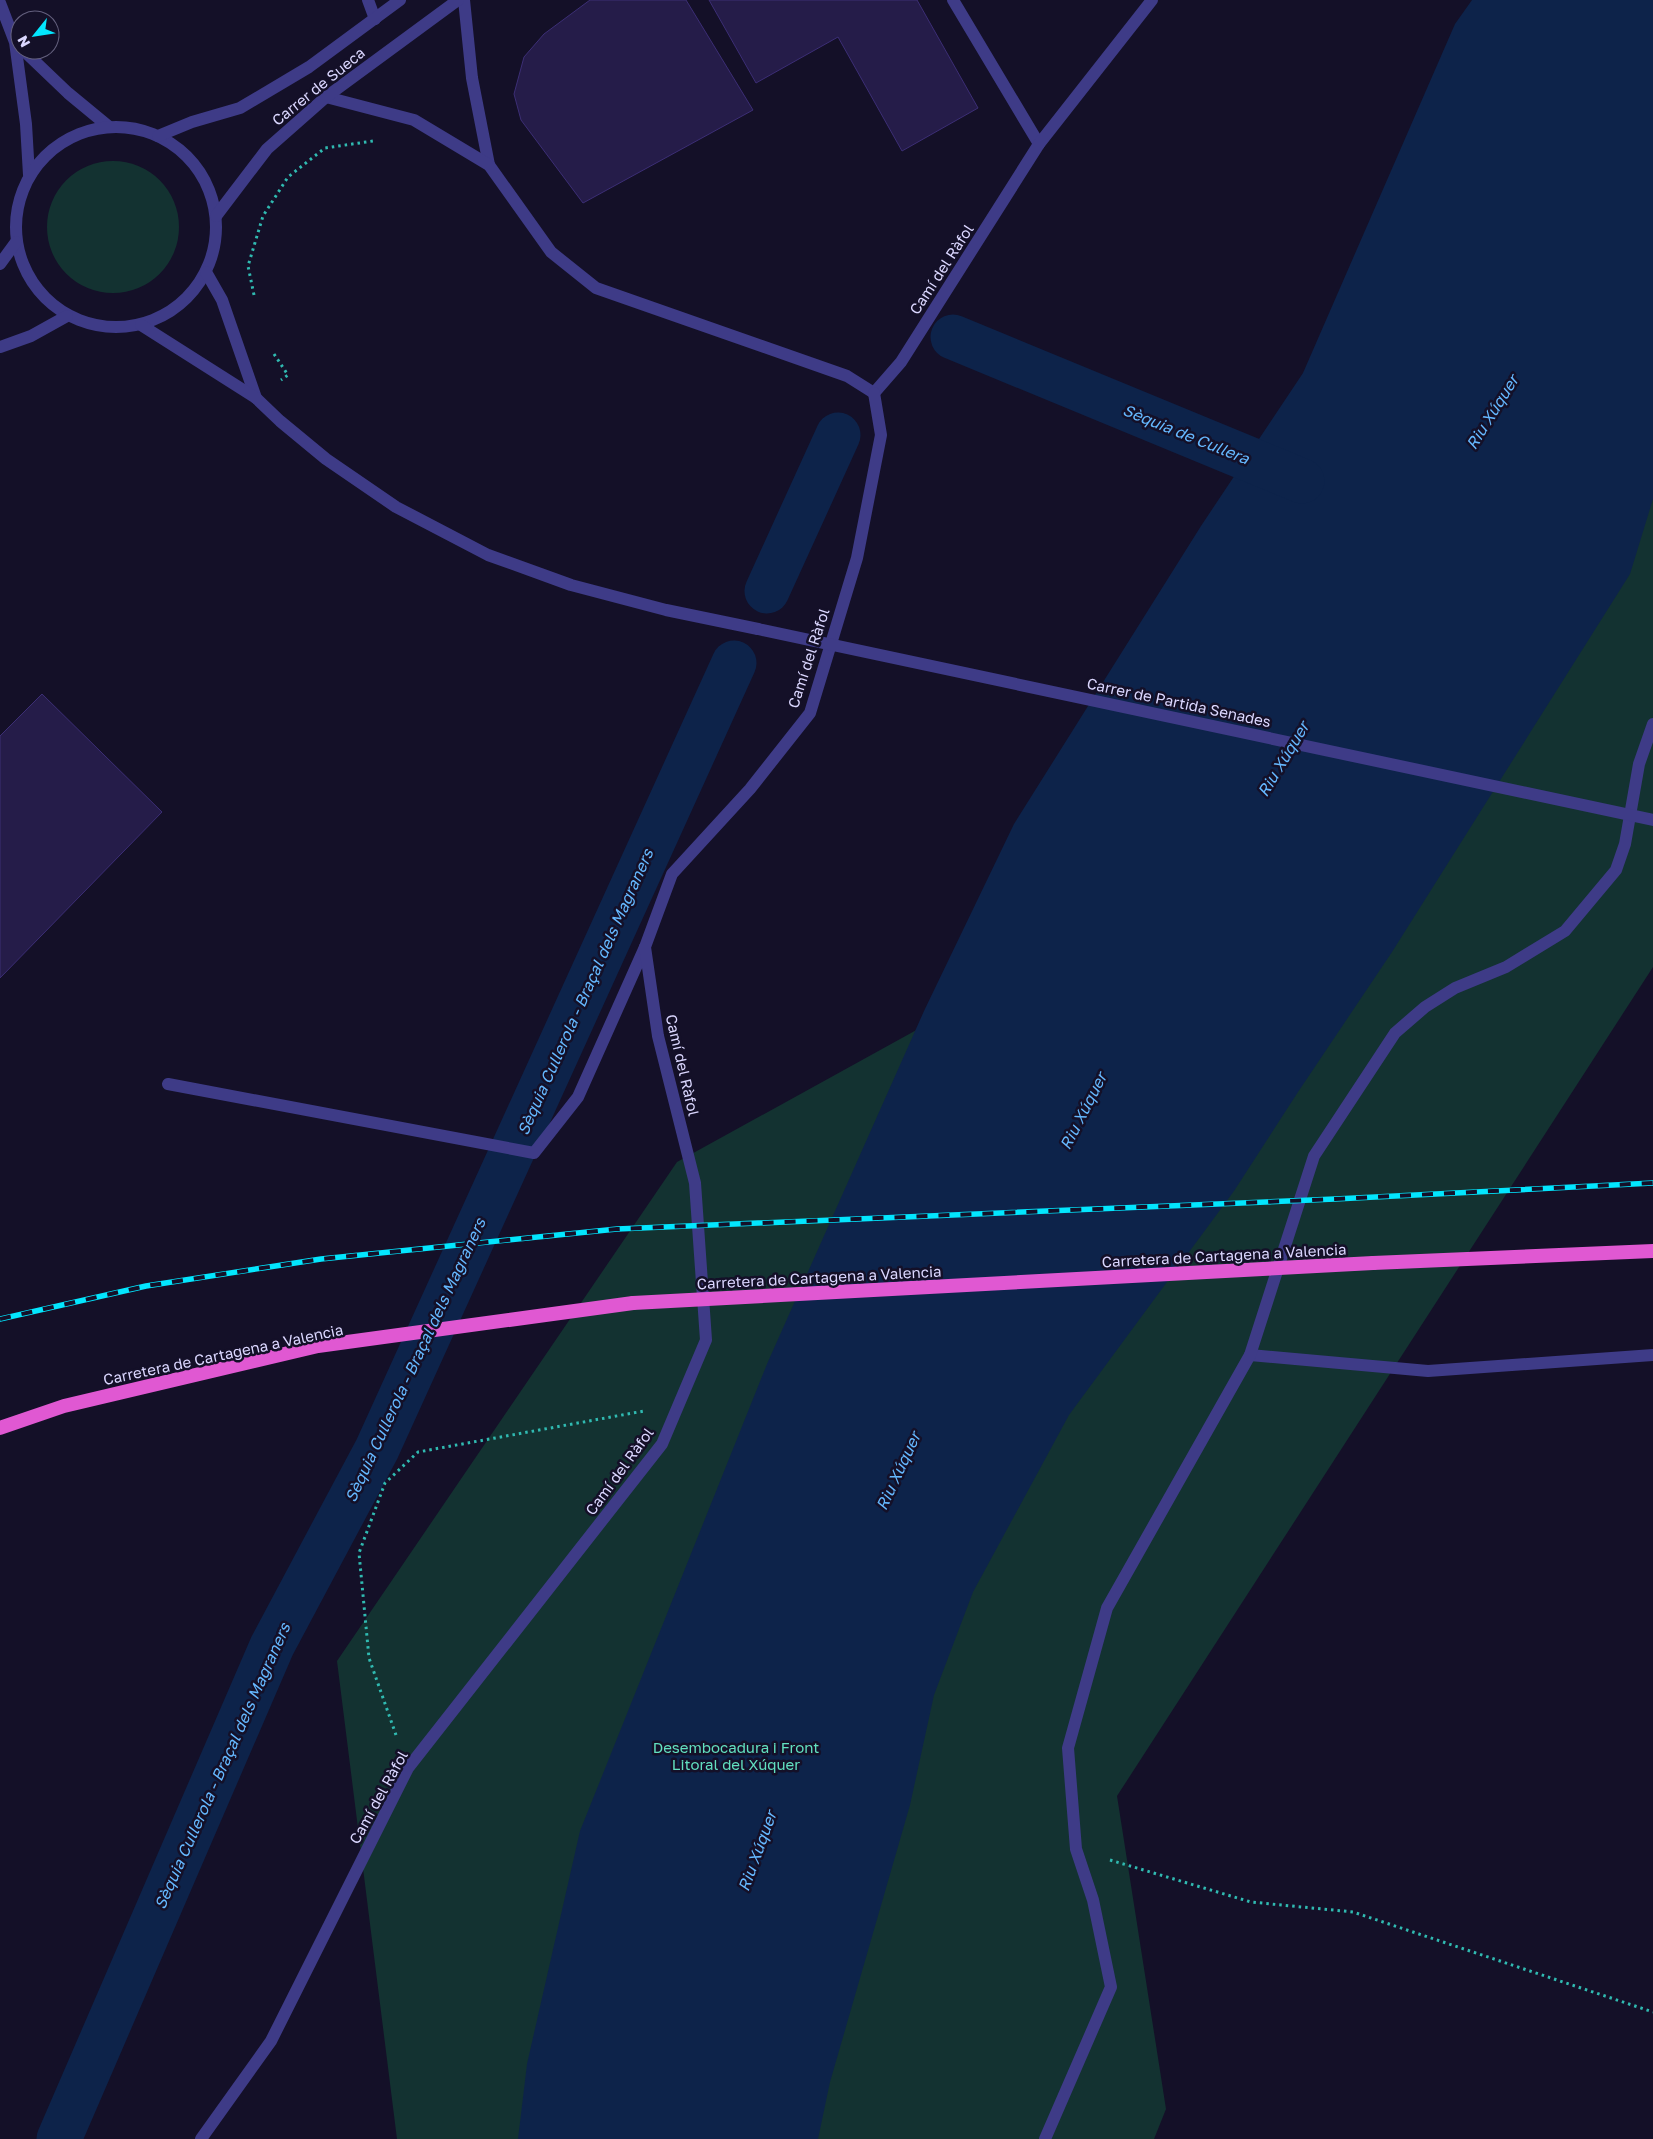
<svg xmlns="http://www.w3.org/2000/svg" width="1653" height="2139" viewBox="0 0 1653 2139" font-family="'Golos Text',sans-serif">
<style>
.green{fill:#133231}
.water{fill:#0d234a}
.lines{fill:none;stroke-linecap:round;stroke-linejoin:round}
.canal{stroke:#0d234a;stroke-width:45}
.building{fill:#251c49;stroke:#3c2e75}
.path{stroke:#30bab1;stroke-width:3;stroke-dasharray:2.5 4;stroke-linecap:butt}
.service{stroke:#3e3b87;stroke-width:12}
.minor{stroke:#3e3b87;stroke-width:12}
.tertiary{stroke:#3e3b87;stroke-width:12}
.trunk{stroke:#e058d2;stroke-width:14}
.rail-casing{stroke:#03e6fe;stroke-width:5.5}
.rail{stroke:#141028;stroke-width:4;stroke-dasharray:11;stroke-linecap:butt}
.tertiary-bridge{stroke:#3e3b87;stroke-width:12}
.trunk-bridge{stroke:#e058d2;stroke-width:14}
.labels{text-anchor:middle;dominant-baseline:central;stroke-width:5;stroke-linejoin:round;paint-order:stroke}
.street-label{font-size:15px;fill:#dbd7ff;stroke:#141028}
.park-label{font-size:15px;fill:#62e0c0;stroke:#141028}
.water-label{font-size:16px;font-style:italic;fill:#65b8ff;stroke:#141028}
</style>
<rect width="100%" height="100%" fill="#141028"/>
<!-- green -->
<g class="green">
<path d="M1653,0v967l-536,829 49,313 -12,30h-757l-60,-478 340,-499 263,-145z"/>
<circle cx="113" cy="227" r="66"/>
</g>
<!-- water -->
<path class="water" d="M1472,0h181v499l-23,75 -238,378 -94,140 -64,99 -165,224 -96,177 -39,103 -24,110 -80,277 -12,57h-300l9,-75 53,-233 187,-467 157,-353 90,-187 187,-298 102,-153 152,-349z"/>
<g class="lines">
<!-- canal -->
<g class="canal">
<path d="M953,337l349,144"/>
<path d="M767,591l71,-156"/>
<path d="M59,2139l213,-493 105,-197 357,-786"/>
</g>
</g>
<!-- building -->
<g class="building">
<path d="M590,0h96l67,110 -170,93 -62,-83 -7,-26 10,-37 20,-23z"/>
<path d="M709,0h208l61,108 -76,43 -64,-114 -82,46z"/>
<path d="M42,694l120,118 -162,166v-242z"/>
</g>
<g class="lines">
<!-- path -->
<g class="path">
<path d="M254,295l-6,-29 15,-50 25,-39 37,-29 48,-7"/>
<path d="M274,354l14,21 -7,5"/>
<path d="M396,1735l-27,-77 -10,-105 26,-70 33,-31 226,-41"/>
<path d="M1110,1860l141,42 102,10 300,100"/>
</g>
<!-- service -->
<path class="service" d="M368,0l7,19"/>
<!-- minor -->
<g class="minor">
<path d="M464,0l8,78 17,87"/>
<path d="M953,0l86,144"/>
<path d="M0,3l15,39 11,82 3,51"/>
<path d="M23,50l45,43 40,33"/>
<path d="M326,97l88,23 75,45 62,87 45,36 251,88 27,17"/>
<path d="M874,393l27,-31 138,-218 113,-144"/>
<path d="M168,1084l366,69 44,-56 67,-150"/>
<path d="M1250,1355l178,16 225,-16"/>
<path d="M201,2139l70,-98 137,-273 254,-324 44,-104 -11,-157 -37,-147 -13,-89 27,-73 78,-85 60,-76 47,-155 24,-123 -7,-42"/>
<path d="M1045,2139l66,-152 -18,-87 -17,-51 -8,-101 39,-140 143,-253 64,-199 81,-123 30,-26 30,-19 51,-21 59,-36 51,-61 9,-26 14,-80 14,-40"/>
</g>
<!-- tertiary -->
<g class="tertiary">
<circle cx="116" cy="227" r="100"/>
<path d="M158,136l34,-14 48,-14 69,-41 91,-67"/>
<path d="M216,216l51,-67 59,-52 132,-97"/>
<path d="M0,264l16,-22"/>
<path d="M206,272l16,28 34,98"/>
<path d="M141,325l115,73 24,23 46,38 70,48 92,48 83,30 95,25 92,19"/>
<path d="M0,347l31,-11 36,-20"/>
</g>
<!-- trunk -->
<g class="trunk">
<path d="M1373,1263l280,-12"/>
<path d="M0,1428l64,-22 254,-60 315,-43"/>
</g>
<!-- rail casing -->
<g class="rail-casing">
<path id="rail" d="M0,1319l146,-33 175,-27 296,-30 718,-30 318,-16"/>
</g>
<!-- rail -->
<use href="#rail" class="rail"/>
<!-- tertiary-bridge -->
<path class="tertiary-bridge" d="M758,629l895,191"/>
<!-- trunk-bridge -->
<path class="trunk-bridge" d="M633,1303l740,-40"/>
</g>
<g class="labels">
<!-- street labels -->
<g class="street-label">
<text transform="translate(318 86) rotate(-39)">Carrer de Sueca</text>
<text transform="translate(941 269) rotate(-57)">Camí del Ràfol</text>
<text transform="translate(808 658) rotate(-72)">Camí del Ràfol</text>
<text transform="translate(1179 702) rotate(12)">Carrer de Partida Senades</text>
<text transform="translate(683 1065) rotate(77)">Camí del Ràfol</text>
<text transform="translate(1224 1255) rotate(-3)">Carretera de Cartagena a Valencia</text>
<text transform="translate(819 1277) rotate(-3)">Carretera de Cartagena a Valencia</text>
<text transform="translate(223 1354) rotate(-12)">Carretera de Cartagena a Valencia</text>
<text transform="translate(619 1471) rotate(-54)">Camí del Ràfol</text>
<text transform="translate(378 1797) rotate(-61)">Camí del Ràfol</text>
</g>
<!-- park labels -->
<g class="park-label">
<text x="736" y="1747">Desembocadura i Front<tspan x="736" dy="17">Litoral del Xúquer</tspan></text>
</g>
<!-- water labels -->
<g class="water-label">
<text transform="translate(1492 412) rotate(-58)">Riu Xúquer</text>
<text transform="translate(1186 434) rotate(22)">Sèquia de Cullera</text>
<text transform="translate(1283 759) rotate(-59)">Riu Xúquer</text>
<text transform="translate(585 992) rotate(-66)">Sèquia Cullerola - Braçal dels Magraners</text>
<text transform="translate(1083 1111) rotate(-63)">Riu Xúquer</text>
<text transform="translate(415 1360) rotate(-65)">Sèquia Cullerola - Braçal dels Magraners</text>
<text transform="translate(898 1471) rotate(-65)">Riu Xúquer</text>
<text transform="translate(222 1766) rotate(-66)">Sèquia Cullerola - Braçal dels Magraners</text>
<text transform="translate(757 1851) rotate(-70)">Riu Xúquer</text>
</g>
</g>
<!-- north arrow -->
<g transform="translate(35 35) rotate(240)"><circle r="24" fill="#141028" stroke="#64607e"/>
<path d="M0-4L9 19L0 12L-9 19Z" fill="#03e6fe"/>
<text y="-8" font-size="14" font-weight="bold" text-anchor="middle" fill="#dbd7ff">N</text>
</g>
</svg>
